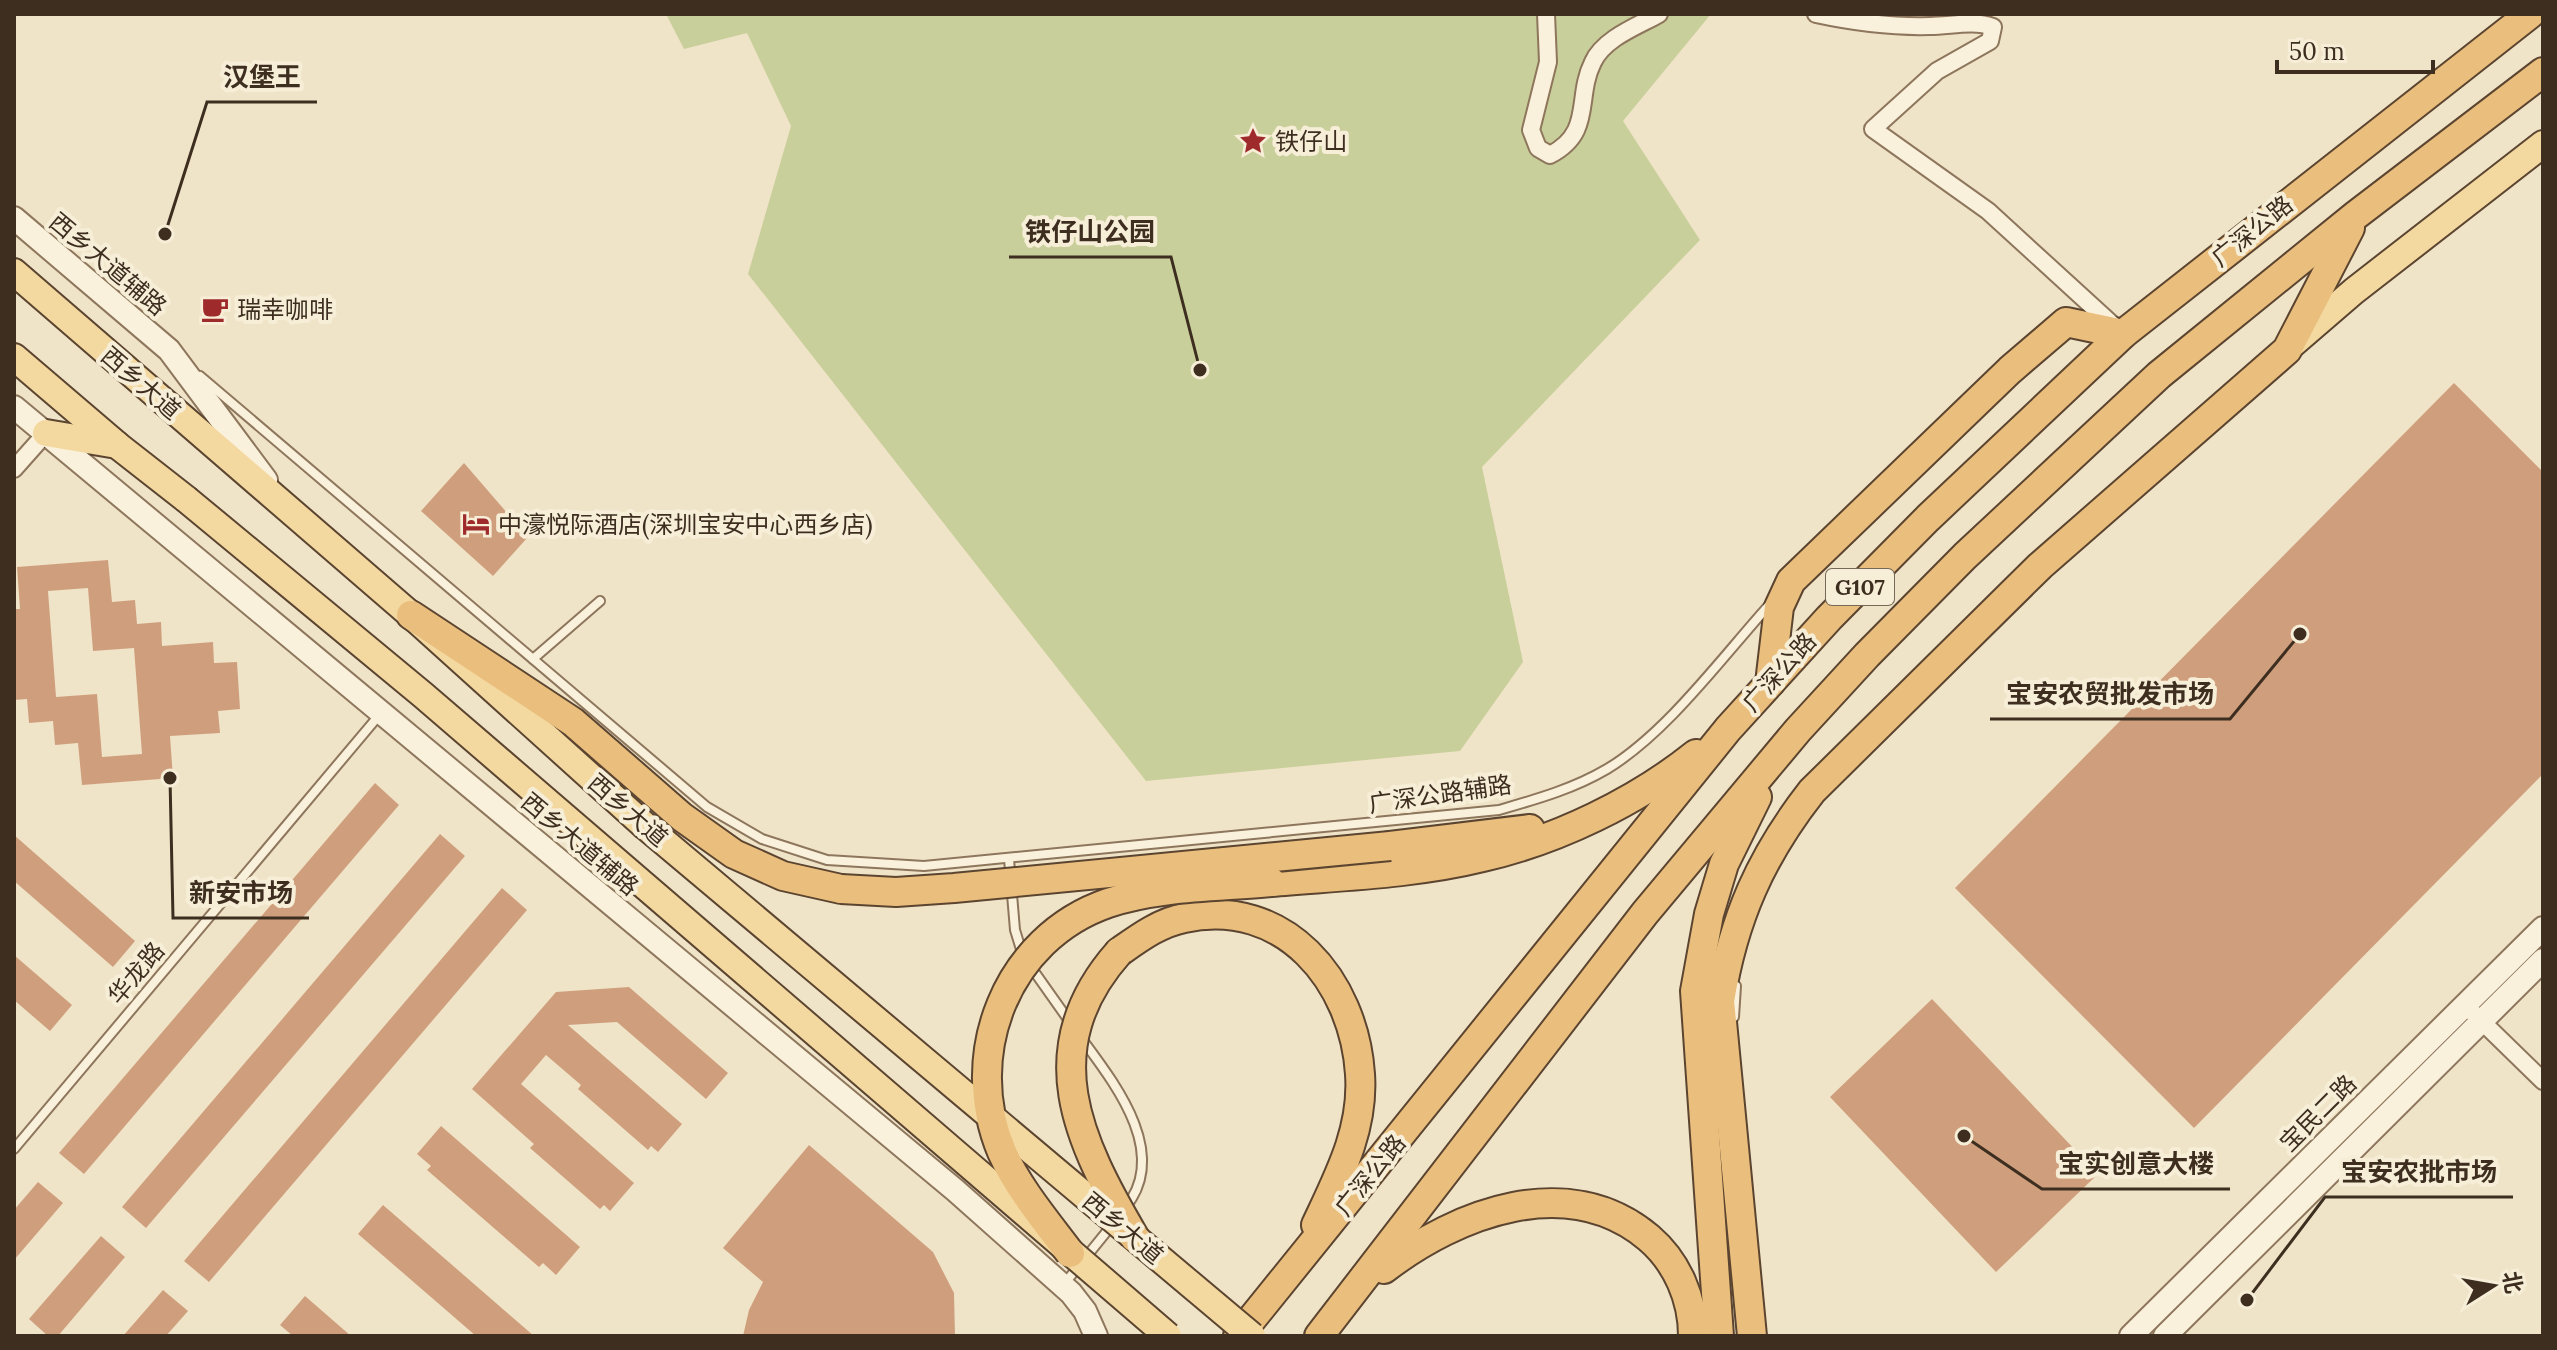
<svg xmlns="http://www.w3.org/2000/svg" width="2557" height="1350" viewBox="0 0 2557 1350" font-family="Lora,'Noto Sans SC',serif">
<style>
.park{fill:#c9cf9b}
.building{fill:#cf9f7d;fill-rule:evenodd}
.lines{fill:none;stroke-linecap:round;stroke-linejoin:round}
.service-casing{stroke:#8d765c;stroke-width:12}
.minor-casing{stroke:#8d765c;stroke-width:20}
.tertiary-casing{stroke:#8d765c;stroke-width:26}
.primary-casing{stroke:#5b4430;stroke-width:30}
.trunk-casing{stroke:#5b4430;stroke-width:32}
.service{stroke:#faf1dc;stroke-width:8}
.minor{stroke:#faf1dc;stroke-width:16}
.tertiary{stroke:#faf1dc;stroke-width:22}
.primary{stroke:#f3d9a0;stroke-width:26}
.trunk{stroke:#eabe7c;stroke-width:28}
.primary-bridge-casing{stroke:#5b4430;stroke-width:30;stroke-linecap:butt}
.trunk-bridge-casing{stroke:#5b4430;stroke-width:32;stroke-linecap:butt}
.primary-bridge{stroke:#f3d9a0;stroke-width:26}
.trunk-bridge{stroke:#eabe7c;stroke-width:28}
.labels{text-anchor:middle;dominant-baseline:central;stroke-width:8;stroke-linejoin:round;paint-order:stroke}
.shield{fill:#f7eed8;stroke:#756857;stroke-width:2}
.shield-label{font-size:22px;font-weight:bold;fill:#3d2e20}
.poi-label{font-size:24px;fill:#3d2e20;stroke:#f7eed8;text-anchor:start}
.street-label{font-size:24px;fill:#3d2e20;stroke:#f7eed8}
.leader{fill:none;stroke:#3d2e20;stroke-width:3}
.callout-dot{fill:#3d2e20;stroke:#f7eed8;stroke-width:3}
.callout-label{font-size:26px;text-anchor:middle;font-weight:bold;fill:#3d2e20;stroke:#f7eed8;stroke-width:8;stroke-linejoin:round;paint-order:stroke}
</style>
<rect width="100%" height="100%" fill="#f0e4c8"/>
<!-- park -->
<path class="park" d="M666,14h1045l-88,107 77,119 -218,227 41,195 -63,89 -314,30 -398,-507 43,-148 -44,-93 -63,16z"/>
<!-- building -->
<g class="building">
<path d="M2454,383l89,89v302l-349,354 -239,-240z"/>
<path d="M464,463l64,74 -35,39 -72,-65z"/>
<path d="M108,560l4,42 23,-2 2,24 24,-2 1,24 51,-4 1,21 23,-1 3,47 -22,2 2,22 -50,3 3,42 -91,7 -4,-42 -23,2 -2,-24 -24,2 -2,-24 -13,1v-91h6l-3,-42zM88,588l5,63 41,-3 8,106 -40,3 -5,-63 -41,3 -8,-106z"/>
<path d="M375,783l24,22 -315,369 -25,-21z"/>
<path d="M440,834l25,22 -319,372 -24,-21z"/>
<path d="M14,835l121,106 -22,26 -99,-86z"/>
<path d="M502,888l25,22 -318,372 -25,-21z"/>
<path d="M14,955l58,50 -22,26 -36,-31z"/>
<path d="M629,987l99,86 -22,26 -89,-77 -49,3 114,99 -24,28 -7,-6 -3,4 -70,-61 3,-4 -35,-30 -25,29 113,99 -24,28 -6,-6 -4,4 -70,-61 4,-4 -62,-55 84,-97z"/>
<path d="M1932,999l166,175 -102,98 -166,-175z"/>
<path d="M441,1126l139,121 -24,28 -13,-12 -4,4 -112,-97 4,-4 -14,-12z"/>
<path d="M809,1145l124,107 21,41 1,43h-212l6,-26 14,-28 -40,-34z"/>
<path d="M38,1182l25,21 -49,57v-50z"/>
<path d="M383,1205l151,131h-58l-118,-102z"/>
<path d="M101,1236l24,21 -67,79h-10l-19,-17z"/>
<path d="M163,1290l25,21 -22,25h-43z"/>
<path d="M305,1296l46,40h-58l-13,-11z"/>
</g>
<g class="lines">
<!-- service casing -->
<g class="service-casing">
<g id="service">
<path d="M200,376l507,431 55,32 65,21 97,6 575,-56c38,-11 74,-21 108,-41 60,-36 116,-113 164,-166"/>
<path d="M533,659l67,-58"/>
<path d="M1009,859l6,71 8,26"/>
<path d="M1031,967l41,58"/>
<path d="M1734,1017l2,-31"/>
<path d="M1082,1039c34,46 88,115 43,169"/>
<path d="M14,1149l367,-436"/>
<path d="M1065,1283l47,-58"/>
</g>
</g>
<!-- minor casing -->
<g class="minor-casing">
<g id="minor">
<path d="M1546,14l2,48 -17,68 7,18 12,7c44,-23 25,-57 43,-93 11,-24 45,-36 66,-48"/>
<path d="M1816,14c37,8 76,13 114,12 21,0 43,-6 63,1l-3,14 -53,30 -64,58 115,82 128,117"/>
<path d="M14,469l32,-36"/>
<path d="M2465,1005l78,76"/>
</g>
</g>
<!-- tertiary casing -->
<g class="tertiary-casing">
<g id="tertiary">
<path d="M14,218l155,132 97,130"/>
<path d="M14,407l941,783 116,103 14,18 11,25"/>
<path d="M2131,1336l412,-408"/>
<path d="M2165,1336l378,-376"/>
</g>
</g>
<!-- primary casing -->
<g class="primary-casing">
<g id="primary">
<path d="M14,272l397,343 233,210"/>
<path d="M2289,347l65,-56 189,-147"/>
<path d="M14,357l103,88 69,54"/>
<path d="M46,433l71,12"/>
</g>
</g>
<!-- trunk casing -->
<g class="trunk-casing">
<g id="trunk">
<path d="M411,615l162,107 109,95 52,37 49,22 58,13"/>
<path d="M1770,683l9,-76 12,-26 219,-211 56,-48 57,12"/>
<path d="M1390,846l140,-17"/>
<path d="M1271,882c70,-6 143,-8 212,-25 74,-17 153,-55 213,-103"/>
<path d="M1119,952c20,-14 40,-29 65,-34 100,-22 170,63 176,156 4,55 -21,102 -44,151"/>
<path d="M1384,1269c73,-56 184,-99 265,-31 28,24 44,61 44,98"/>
<path d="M1238,1336l490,-607 101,-111 99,-100 195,-184 407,-320"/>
<path d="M1319,1336l326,-423 153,-183 69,-75 98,-99 194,-181 197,-160 187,-143"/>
<path d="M1719,1336l-24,-345 14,-77 15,-50 33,-67"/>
<path d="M1752,1336l-32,-335c13,-82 41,-145 92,-210l228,-225 247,-216 63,-122"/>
</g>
</g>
<!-- service -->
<use href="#service" class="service"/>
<!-- minor -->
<use href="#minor" class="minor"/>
<!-- tertiary -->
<use href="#tertiary" class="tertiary"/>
<!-- primary -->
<use href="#primary" class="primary"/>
<!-- trunk -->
<use href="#trunk" class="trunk"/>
<!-- primary-bridge casing -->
<g class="primary-bridge-casing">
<g id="primary-bridge">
<path d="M186,499l237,196 745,641"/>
<path d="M644,825l608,511"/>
</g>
</g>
<!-- trunk-bridge casing -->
<g class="trunk-bridge-casing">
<g id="trunk-bridge">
<path d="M841,889l55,3 58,-4 436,-42"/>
<path d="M1119,952c-86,97 -41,189 16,286"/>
<path d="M1070,1253c-24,-32 -52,-65 -68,-101 -41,-97 4,-214 106,-249 51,-17 110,-16 163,-21"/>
</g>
</g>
<!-- primary-bridge -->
<use href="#primary-bridge" class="primary-bridge"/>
<!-- trunk-bridge -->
<use href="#trunk-bridge" class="trunk-bridge"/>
</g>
<!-- icons -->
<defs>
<g id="sight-bare" transform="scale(2.16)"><path d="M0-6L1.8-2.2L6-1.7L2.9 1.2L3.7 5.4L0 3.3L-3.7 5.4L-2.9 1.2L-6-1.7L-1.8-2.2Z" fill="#9e2a2b" stroke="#f7eed8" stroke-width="2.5" paint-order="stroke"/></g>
<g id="cafe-bare" transform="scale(2.16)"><path d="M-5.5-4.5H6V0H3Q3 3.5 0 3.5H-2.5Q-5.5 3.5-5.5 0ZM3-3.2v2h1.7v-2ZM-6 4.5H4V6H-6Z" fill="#9e2a2b" stroke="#f7eed8" stroke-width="2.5" paint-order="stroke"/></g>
<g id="hotel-bare" transform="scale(2.16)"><path d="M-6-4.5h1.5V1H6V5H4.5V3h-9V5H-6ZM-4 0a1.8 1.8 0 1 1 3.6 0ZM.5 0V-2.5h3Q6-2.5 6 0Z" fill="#9e2a2b" stroke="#f7eed8" stroke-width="2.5" paint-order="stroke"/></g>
</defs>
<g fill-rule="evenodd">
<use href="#sight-bare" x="1253" y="141"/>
<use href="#cafe-bare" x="215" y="309"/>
<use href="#hotel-bare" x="476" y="524"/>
</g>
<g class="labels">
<!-- shield labels -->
<rect class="shield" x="1826" y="569" width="68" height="36" rx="6"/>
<g class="shield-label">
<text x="1860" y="587">G107</text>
</g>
<!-- poi labels -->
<g class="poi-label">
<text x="1275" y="141">铁仔山</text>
<text x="237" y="309">瑞幸咖啡</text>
<text x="498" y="524">中濠悦际酒店(深圳宝安中心西乡店)</text>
</g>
<!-- street labels -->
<g class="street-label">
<text transform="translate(2252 231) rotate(-39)">广深公路</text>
<text transform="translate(108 264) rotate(40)">西乡大道辅路</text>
<text transform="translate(141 383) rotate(41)">西乡大道</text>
<text transform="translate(1779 672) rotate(-48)">广深公路</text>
<text transform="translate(1440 794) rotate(-8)">广深公路辅路</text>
<text transform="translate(628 810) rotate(41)">西乡大道</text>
<text transform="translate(580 844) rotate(40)">西乡大道辅路</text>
<text transform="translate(136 973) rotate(-50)">华龙路</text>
<text transform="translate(2318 1113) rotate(-45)">宝民二路</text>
<text transform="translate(1370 1175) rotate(-51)">广深公路</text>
<text transform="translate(1123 1228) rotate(40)">西乡大道</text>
</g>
</g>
<!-- callouts -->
<path class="leader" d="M165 234L207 102H317M1200 370L1171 257H1009M2300 634L2230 719H1990M170 778L173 918H309M1964 1136L2042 1189H2230M2247 1300L2325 1197H2513"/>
<g class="callout-dot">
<circle cx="165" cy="234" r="8"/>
<circle cx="1200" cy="370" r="8"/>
<circle cx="2300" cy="634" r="8"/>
<circle cx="170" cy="778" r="8"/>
<circle cx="1964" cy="1136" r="8"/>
<circle cx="2247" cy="1300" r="8"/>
</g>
<g class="callout-label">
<text x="262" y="86">汉堡王</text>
<text x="1090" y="241">铁仔山公园</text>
<text x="2110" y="703">宝安农贸批发市场</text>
<text x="241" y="902">新安市场</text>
<text x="2136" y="1173">宝实创意大楼</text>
<text x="2419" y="1181">宝安农批市场</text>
</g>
<!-- border -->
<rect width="2557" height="1350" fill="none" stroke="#3d2e20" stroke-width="32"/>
<!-- north arrow -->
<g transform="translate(2493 1286) rotate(79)" stroke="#f7eed8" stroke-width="6" paint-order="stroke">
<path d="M0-6L14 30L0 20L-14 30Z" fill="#3d2e20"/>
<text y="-12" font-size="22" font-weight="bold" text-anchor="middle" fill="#3d2e20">北</text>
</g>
<!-- scale -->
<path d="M2277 60v12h156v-12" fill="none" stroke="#3d2e20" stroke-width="4"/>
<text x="2289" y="60" font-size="24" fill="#3d2e20" stroke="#f7eed8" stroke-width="6" paint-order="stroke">50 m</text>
</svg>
